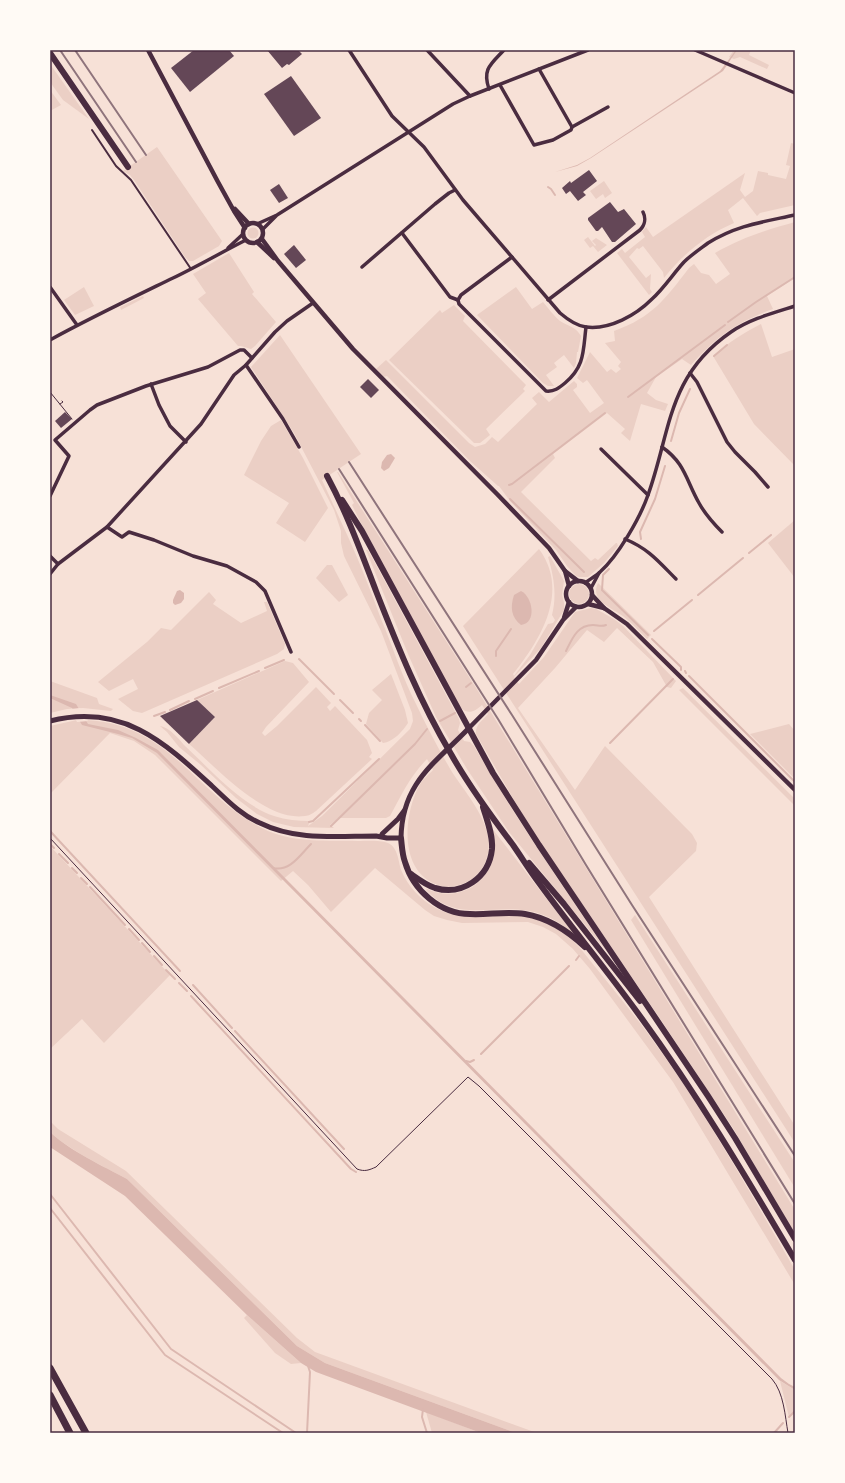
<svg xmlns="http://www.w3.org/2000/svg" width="845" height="1483" viewBox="0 0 845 1483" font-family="'IBM Plex Sans',sans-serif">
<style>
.green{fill:#ebcfc5}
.water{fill:#dcb8b0}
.pier{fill:#f7e1d7}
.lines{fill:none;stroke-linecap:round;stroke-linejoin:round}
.stream{stroke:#dcb8b0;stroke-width:2}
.building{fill:#644757}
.path{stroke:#4a2c40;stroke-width:1}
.service{stroke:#4a2c40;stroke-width:2}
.minor{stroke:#4a2c40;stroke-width:3.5}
.tertiary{stroke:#4a2c40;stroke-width:4.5}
.secondary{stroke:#4a2c40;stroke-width:5}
.trunk{stroke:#4a2c40;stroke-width:6}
.motorway{stroke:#4a2c40;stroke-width:7}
.rail{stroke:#8f747c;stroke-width:2}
.neatline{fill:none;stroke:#4a2c40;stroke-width:1.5}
</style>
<rect width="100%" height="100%" fill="#f7e1d7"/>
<!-- green -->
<g class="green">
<path d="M734,50h17l-2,5 20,10 -2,4 -27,-12 -6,2 -5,-2z"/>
<path d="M50,64l39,55 -26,-19 -13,-18z"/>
<path d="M50,90l11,15 -11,6z"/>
<path d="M791,143l4,1v61l-35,8 -3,3 -14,-18 -15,12 6,13c-28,12 -51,31 -70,55l-1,-6 -20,-26 -4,3 -2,-1 -8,9 17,21 5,-4 -1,15 2,3 -3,3 -32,-42 5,-4 3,4 20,-16 -3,-5 4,-5 7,10 92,-64 -5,17 5,7 8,-6 5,-20 10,2v2l18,4 4,-13 -4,-1z"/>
<path d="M157,147l65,94 -3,5 -26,15h-4l-4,-4 -51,-77 -4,-5 -7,-4z"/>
<path d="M604,181l8,12 -7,5 -2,-4 -7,5 -6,-8z"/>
<path d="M795,222v56l-28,18 6,13c-36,13 -56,27 -82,56l-9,-6 -26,18 -9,16 9,7 12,4 -3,7 -24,-7 -11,37 -9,-8 4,-4 -18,-16 -54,41 2,4 -34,34 70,69 4,-3 3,2 18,-17h1l1,3 -14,17 -16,14h-9l-3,-1 -9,-10 -11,-16 -46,-49 -11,-15h-1l-28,-25 -83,-85 -4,1 -7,-8 10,-9 83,83 6,4 10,-3 7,-7 6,5 39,-38 -5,-6 7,-6 10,10 25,-21 3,3v3l-4,3 17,23 14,-10 -17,-23 -4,3 -6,-5 13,-26 17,20 4,-3 5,4 5,-4 -3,-3 3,-4 -16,-19 10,-2 -1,-10c39,-14 51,-32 75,-63l5,-4 7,9 8,2 7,9 14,-10 -15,-21c26,-15 51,-23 80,-31z"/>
<circle cx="253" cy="233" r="5.5"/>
<path d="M588,237l7,9 1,-1 -4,-4 4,-3 11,7 -9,7 -5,-6 -3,2 -6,-8z"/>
<path d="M229,253l25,39 -2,2 24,28 -21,24 -4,3 -10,-3h-3l-40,-47 8,-6 -13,-19z"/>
<path d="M84,287l10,19 -19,9 -11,-15z"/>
<path d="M516,287l16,22 11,-7c5,6 11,14 17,19 8,5 16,6 21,15l-3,16h-1l-1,11 -2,5 -10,-13 -10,8 3,4 -11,8 8,11h-6l-5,-3 -66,-68z"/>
<path d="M143,296l1,2 -23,12 -1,-3z"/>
<path d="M454,305l11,11 -2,5 63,64 -3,4 2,2 -39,38 4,6 -10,8h-6l-2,-2 -83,-81 51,-50 2,3z"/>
<path d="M761,324l11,33 23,-8v117l-41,-42 -41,-68c15,-13 30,-23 48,-32z"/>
<path d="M280,335l81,119 -39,26c9,20 18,39 27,59 12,26 22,53 32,80 12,28 21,58 35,85 11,23 23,46 36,68 13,20 31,40 36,64 3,17 -3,34 -17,44 -10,5 -22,9 -33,5 -39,-13 -35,-69 -19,-99 3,-6 9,-11 14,-16l-6,-11c-17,17 -26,37 -37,57l-4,2h-48l-8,7 4,3 -40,-1 -21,-5 -16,-8 -21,-16 -35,-33 -22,-18 -12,-15 -7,-6c10,2 18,12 24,19 26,24 57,60 90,71 12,4 24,5 36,5l-2,5 14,-10 88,-87 3,-8 -1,-8 -31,-82 -37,-75 -3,-13v-12l-7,-21 -40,-77 -43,-66z"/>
<path d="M281,420l22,38 25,50 -23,34 -29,-19 13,-20 -45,-28 17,-34 10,-15z"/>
<path d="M337,472h1l140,219 317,519v24l-62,-106 -70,-105 -125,-184 -24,-39 -38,-66c-1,-9 7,-14 12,-20l-6,-9c-8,7 -14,10 -22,2l-98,-182 -10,-20 2,-2z"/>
<path d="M795,520v58l-27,-35z"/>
<path d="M539,549c31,42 2,90 -26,125l1,2 16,-21 18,-31 5,-1 2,-3 -3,-5c5,-20 2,-38 -4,-58l2,-1 14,25 -2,14 2,8v7l-23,38 -27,29 5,7 25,-27 31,-45 16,-4 5,1 18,10 9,7 53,55 -5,7 -4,-1 -14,-25 -36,-34 -13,14 -17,-12 -32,38 -37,40 57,82 30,-44 87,88 5,9 -1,8 -47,46 143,224 3,5v17l-332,-517z"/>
<path d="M366,550h2l91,169 1,4 -2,7 6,11 6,1 4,4c41,72 88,139 134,207l-99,-121 -42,-63 -31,-52 -28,-63z"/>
<path d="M327,565h5l16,30 -9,7 -23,-24z"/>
<path d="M598,583l53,52 -4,4c-8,-8 -15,-16 -23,-22 -11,-9 -35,-16 -26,-34z"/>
<circle cx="579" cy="594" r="10"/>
<path d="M209,592l7,8 -3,4 28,19 26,-12 -3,-9h3l18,42 -1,5 -7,5 -135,59 -9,-2 -15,-12 20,-10 -5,-10 -24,12 -11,-9 49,-40 14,-14 10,2z"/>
<path d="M285,661l8,2 16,19 -43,45 -4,6 3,3 12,-10 39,-39 15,16 -4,4 3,4 5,-5 32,34 5,13 -3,4 3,2 -56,52c-3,2 -7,5 -11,5 -40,6 -88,-48 -116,-72l26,-27 -18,-17z"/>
<path d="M391,674l14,36 3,13c-5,8 -15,19 -25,20l-17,-19 3,-11 13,-13 -10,-10z"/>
<path d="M50,681l47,17 2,6 14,5 -2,2 -28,-3 -16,1 -17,4z"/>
<path d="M683,688l112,111v7l-116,-116z"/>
<path d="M77,720c93,-2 118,78 191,111 28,12 60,9 90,10 9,0 22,-1 30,2 11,5 10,20 14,29 6,14 19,28 32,35 31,17 55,6 86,9 24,2 44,15 60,32 22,28 45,55 66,83 56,75 102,158 149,239v15l-122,-203 -83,-113 -17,-20 -17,-15 -13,-7 -15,-5 -66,1 -15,-3 -13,-4 -9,-6 -50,-42 -44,44 -23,-27 -15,-14 -12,10 -126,-126 -21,-14 -24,-8 -60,61v-68z"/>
<path d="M789,724l6,7v48l-45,-45z"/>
<path d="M491,827l82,106h-1c-12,-11 -26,-19 -43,-22 -38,-7 -73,12 -103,-21l1,-1c19,9 43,5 56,-12 4,-4 8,-10 9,-16 2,-11 0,-23 -1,-34z"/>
<path d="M50,846l120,129 -66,68 -22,-24 -32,30z"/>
<path d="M635,915l160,248v25l-164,-268z"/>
<path d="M50,1121l8,8 68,42 171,167 18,14 222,81h-21l-191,-70 -28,-17 -170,-167c-24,-13 -58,-29 -77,-47z"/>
<path d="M247,1315l54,48 -10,1 -16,-11 -31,-35z"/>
<path d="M780,1381l15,9v21l-6,6z"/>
<path d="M426,1412l55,21h-49z"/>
</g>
<!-- water -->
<g class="water">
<path d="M736,50h1l-14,21 -3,2 -129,85 -14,8 -22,6 22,-7 13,-7 130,-87z"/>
<path d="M391,454l4,4 -6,10 -5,3 -3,-3 1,-6 5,-7z"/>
<path d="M180,590l4,3v6l-3,4 -6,2 -2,-2v-3l4,-9z"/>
<path d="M521,591c12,6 16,32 0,34 -10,-8 -11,-18 -7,-30z"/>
<path d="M50,695l26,9 12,20 30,6 18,8 22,12 623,628 8,6 6,3v3l-16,-10 -622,-627 -25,-15 -14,-4 -36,-9 -10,-17 -22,-10z"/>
<path d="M50,1132c20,19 53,34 77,47l170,167 28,17 191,70h-35l-165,-61 -15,-9 -54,-48 -122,-119 -75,-49z"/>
</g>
<!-- pier -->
<path class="pier" d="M80,708l8,13 -11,1 -7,-13z"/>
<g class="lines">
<!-- stream -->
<g class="stream">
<path d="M548,187l3,2 4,6"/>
<path d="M728,322l28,-20 39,-25"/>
<path d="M714,356l13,-11"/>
<path d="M628,397l97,-72"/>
<path d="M671,441l8,-28 11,-24"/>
<path d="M509,485l3,-1 93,-71"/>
<path d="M510,499l74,73"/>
<path d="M641,539l-1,-7 15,-33 10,-33"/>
<path d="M749,553l22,-18"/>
<path d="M609,569l-6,6 -1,15 46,45"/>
<path d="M698,595l45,-37"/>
<path d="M654,631l38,-31"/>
<path d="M652,639l29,28v3"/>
<path d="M566,651c6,-12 11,-26 27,-26 5,0 8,2 13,0"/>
<path d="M496,656v-5l15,-22"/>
<path d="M299,659l35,35"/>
<path d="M265,668l19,-8"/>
<path d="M685,671l1,2"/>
<path d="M689,676l106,106"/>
<path d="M466,687l5,-4"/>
<path d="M219,688l40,-17"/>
<path d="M195,699l18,-8"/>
<path d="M340,700l13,13"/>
<path d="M170,710l19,-9"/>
<path d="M154,716l11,-4"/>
<path d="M359,719l2,2"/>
<path d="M440,721l15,-8"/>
<path d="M365,725l15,16"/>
<path d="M610,743l63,-64"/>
<path d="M309,822l4,-1 66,-62"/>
<path d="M331,826l84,-82 12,-15"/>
<path d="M50,831l130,140"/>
<path d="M50,844l4,4"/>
<path d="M59,854l9,9"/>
<path d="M72,868l5,5"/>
<path d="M273,868c17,4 27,-13 38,-24"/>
<path d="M81,878l6,6"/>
<path d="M90,887l35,38"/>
<path d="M129,929l10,11"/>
<path d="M142,943l8,9"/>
<path d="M154,956l8,9"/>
<path d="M576,960l3,-4"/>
<path d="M166,970l9,9"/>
<path d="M179,983l8,8"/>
<path d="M193,985l39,43"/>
<path d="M191,996l160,173 5,3"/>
<path d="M235,1031l109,118"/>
<path d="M481,1054l88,-88"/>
<path d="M466,1061l4,1 4,-2"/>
<path d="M50,1194l121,155 125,84"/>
<path d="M50,1208l115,147 118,78"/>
<path d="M423,1409l-1,8 5,16"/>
<path d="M789,1417l6,-6"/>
<path d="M307,1433l3,-61 -2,-6"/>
<path d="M774,1433l9,-10"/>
</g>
</g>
<!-- building -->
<g class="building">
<path d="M194,50h35l5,6 -44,36 -19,-24z"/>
<path d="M267,50h31l4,4 -13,11 -2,-1 -5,4z"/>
<path d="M291,76l30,42 -27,18 -30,-42z"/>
<path d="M589,170l8,11 -14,11 3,3 -8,6 -8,-10 -4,3 -4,-6 8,-7 1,2z"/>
<path d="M279,184l9,14 -9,5 -9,-13z"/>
<path d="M610,202l8,10 6,-3 12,15 -21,18h-3l-10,-15 -4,4h-2l-8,-11v-2z"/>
<path d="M294,245l12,15 -10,8 -12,-14z"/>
<path d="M368,379l11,11 -8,8 -11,-11z"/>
<path d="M65,412l7,7 -11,9 -6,-7z"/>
<path d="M197,700l18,17 -26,27 -29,-28z"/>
</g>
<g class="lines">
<!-- path -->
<g class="path">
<path d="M50,392l22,27"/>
<path d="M60,404l3,-2 -1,-1"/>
<path d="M50,838l307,331c8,3 12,1 19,-2l92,-90 11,9 293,293c12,14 13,37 16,54"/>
</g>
<!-- service -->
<path class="service" d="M92,130l24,36 15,14 60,89"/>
<!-- minor -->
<g class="minor">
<path d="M349,50l43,66 32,31 39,53 97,113c7,6 17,13 26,14 24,3 50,-12 66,-28 12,-11 21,-25 32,-37 7,-7 16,-13 24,-19 29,-18 55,-21 87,-28"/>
<path d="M427,50l43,46"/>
<path d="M695,50l100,43"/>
<path d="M500,85l34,60 19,-5 18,-10 1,-3 -33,-58"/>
<path d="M489,89c-7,-20 2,-25 15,-39"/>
<path d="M572,127l36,-20"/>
<path d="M257,224l20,-9 176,-111 17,-8 118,-46"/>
<path d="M263,229l13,-13"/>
<path d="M402,233l48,64 8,3"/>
<path d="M228,248l15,-14"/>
<path d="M362,267l73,-63 14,-11 6,-3"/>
<path d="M50,287l27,38"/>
<path d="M458,300l1,4 87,87c8,1 13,-3 19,-8 20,-17 18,-32 21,-56"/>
<path d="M458,300l3,-5 51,-38"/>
<path d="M548,300l92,-70c5,-5 6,-12 3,-18"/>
<path d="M50,340c40,-22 82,-42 123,-62 25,-12 49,-26 73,-38"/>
<path d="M246,365l37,54 16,28"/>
<path d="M690,373l7,9 30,60 8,10 20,20 13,15"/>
<path d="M151,384l8,21 11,21 16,16"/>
<path d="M662,447c23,16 24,33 37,56 6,11 14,20 23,29"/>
<path d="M601,449l47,46"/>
<path d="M50,496l19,-40 -14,-16 35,-30 7,-5 49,-19 62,-19 32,-17h4l8,8"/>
<path d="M107,527l15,10 7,-5 25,8 39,16 34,10 29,16 9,9 26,61"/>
<path d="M625,539c24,10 34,23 51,40"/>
<path d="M50,556l8,8"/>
<path d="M50,574l8,-10 49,-37 94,-103 33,-49 12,-10 29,-33 12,-11 26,-18"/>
<path d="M585,583c5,-4 11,-7 15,-11 18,-16 40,-54 48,-77 23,-64 19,-119 83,-163 19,-13 42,-19 64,-26"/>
<path d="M591,588l8,-15"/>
</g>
<!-- tertiary -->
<g class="tertiary">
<path d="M148,50l70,132 16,29 11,17"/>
<path d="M235,209l14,15"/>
<circle cx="253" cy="233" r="10"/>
<path d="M262,239l16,22 75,88 144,145 52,54 16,23 4,15"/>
<path d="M257,242l17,16"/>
<path d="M565,571l13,10"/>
<circle cx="579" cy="594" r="13"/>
<path d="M592,595l12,13"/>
<path d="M588,604l16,4 23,16 168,166"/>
<path d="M564,618l5,-16"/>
<path d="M468,729l68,-69 27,-40 13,-13"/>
</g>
<!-- secondary -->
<g class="secondary">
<path d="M50,721c72,-18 113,20 162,65 15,14 29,29 48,37 36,18 77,13 116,13l11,2h14c1,-55 33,-74 67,-109"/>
<path d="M382,834l16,-15 6,-8"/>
</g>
<!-- trunk -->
<g class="trunk">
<path d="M50,53l78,114"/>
<path d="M327,476c20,37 34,76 49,115 22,56 44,111 75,163 18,32 40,62 62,91 9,13 17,26 26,38 32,44 66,85 98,129 58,79 108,163 158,248"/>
<path d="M342,500l20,31 131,242 46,72 169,251 27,42 60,101"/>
<path d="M401,838c1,8 1,16 4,24 8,28 35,52 65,52 18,1 36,-3 55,0 24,4 43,17 60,33"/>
<path d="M529,863l35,41 76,97"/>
<path d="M411,874c7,5 15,11 24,14 27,8 54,-10 57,-39 1,-14 -5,-29 -9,-42"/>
</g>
<!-- motorway -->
<g class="motorway">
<path d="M50,1368l36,65"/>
<path d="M50,1395l20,38"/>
</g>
<!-- rail -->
<g class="rail">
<path d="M60,50l76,112"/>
<path d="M75,50l71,105"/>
<path d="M349,462l163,253 120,190 163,251"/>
<path d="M339,469l159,250 88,146 209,339"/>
</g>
</g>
<!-- border -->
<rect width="845" height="1483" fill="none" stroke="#fffaf5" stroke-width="102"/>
<rect x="51" y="51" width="743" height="1381" class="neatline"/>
</svg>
